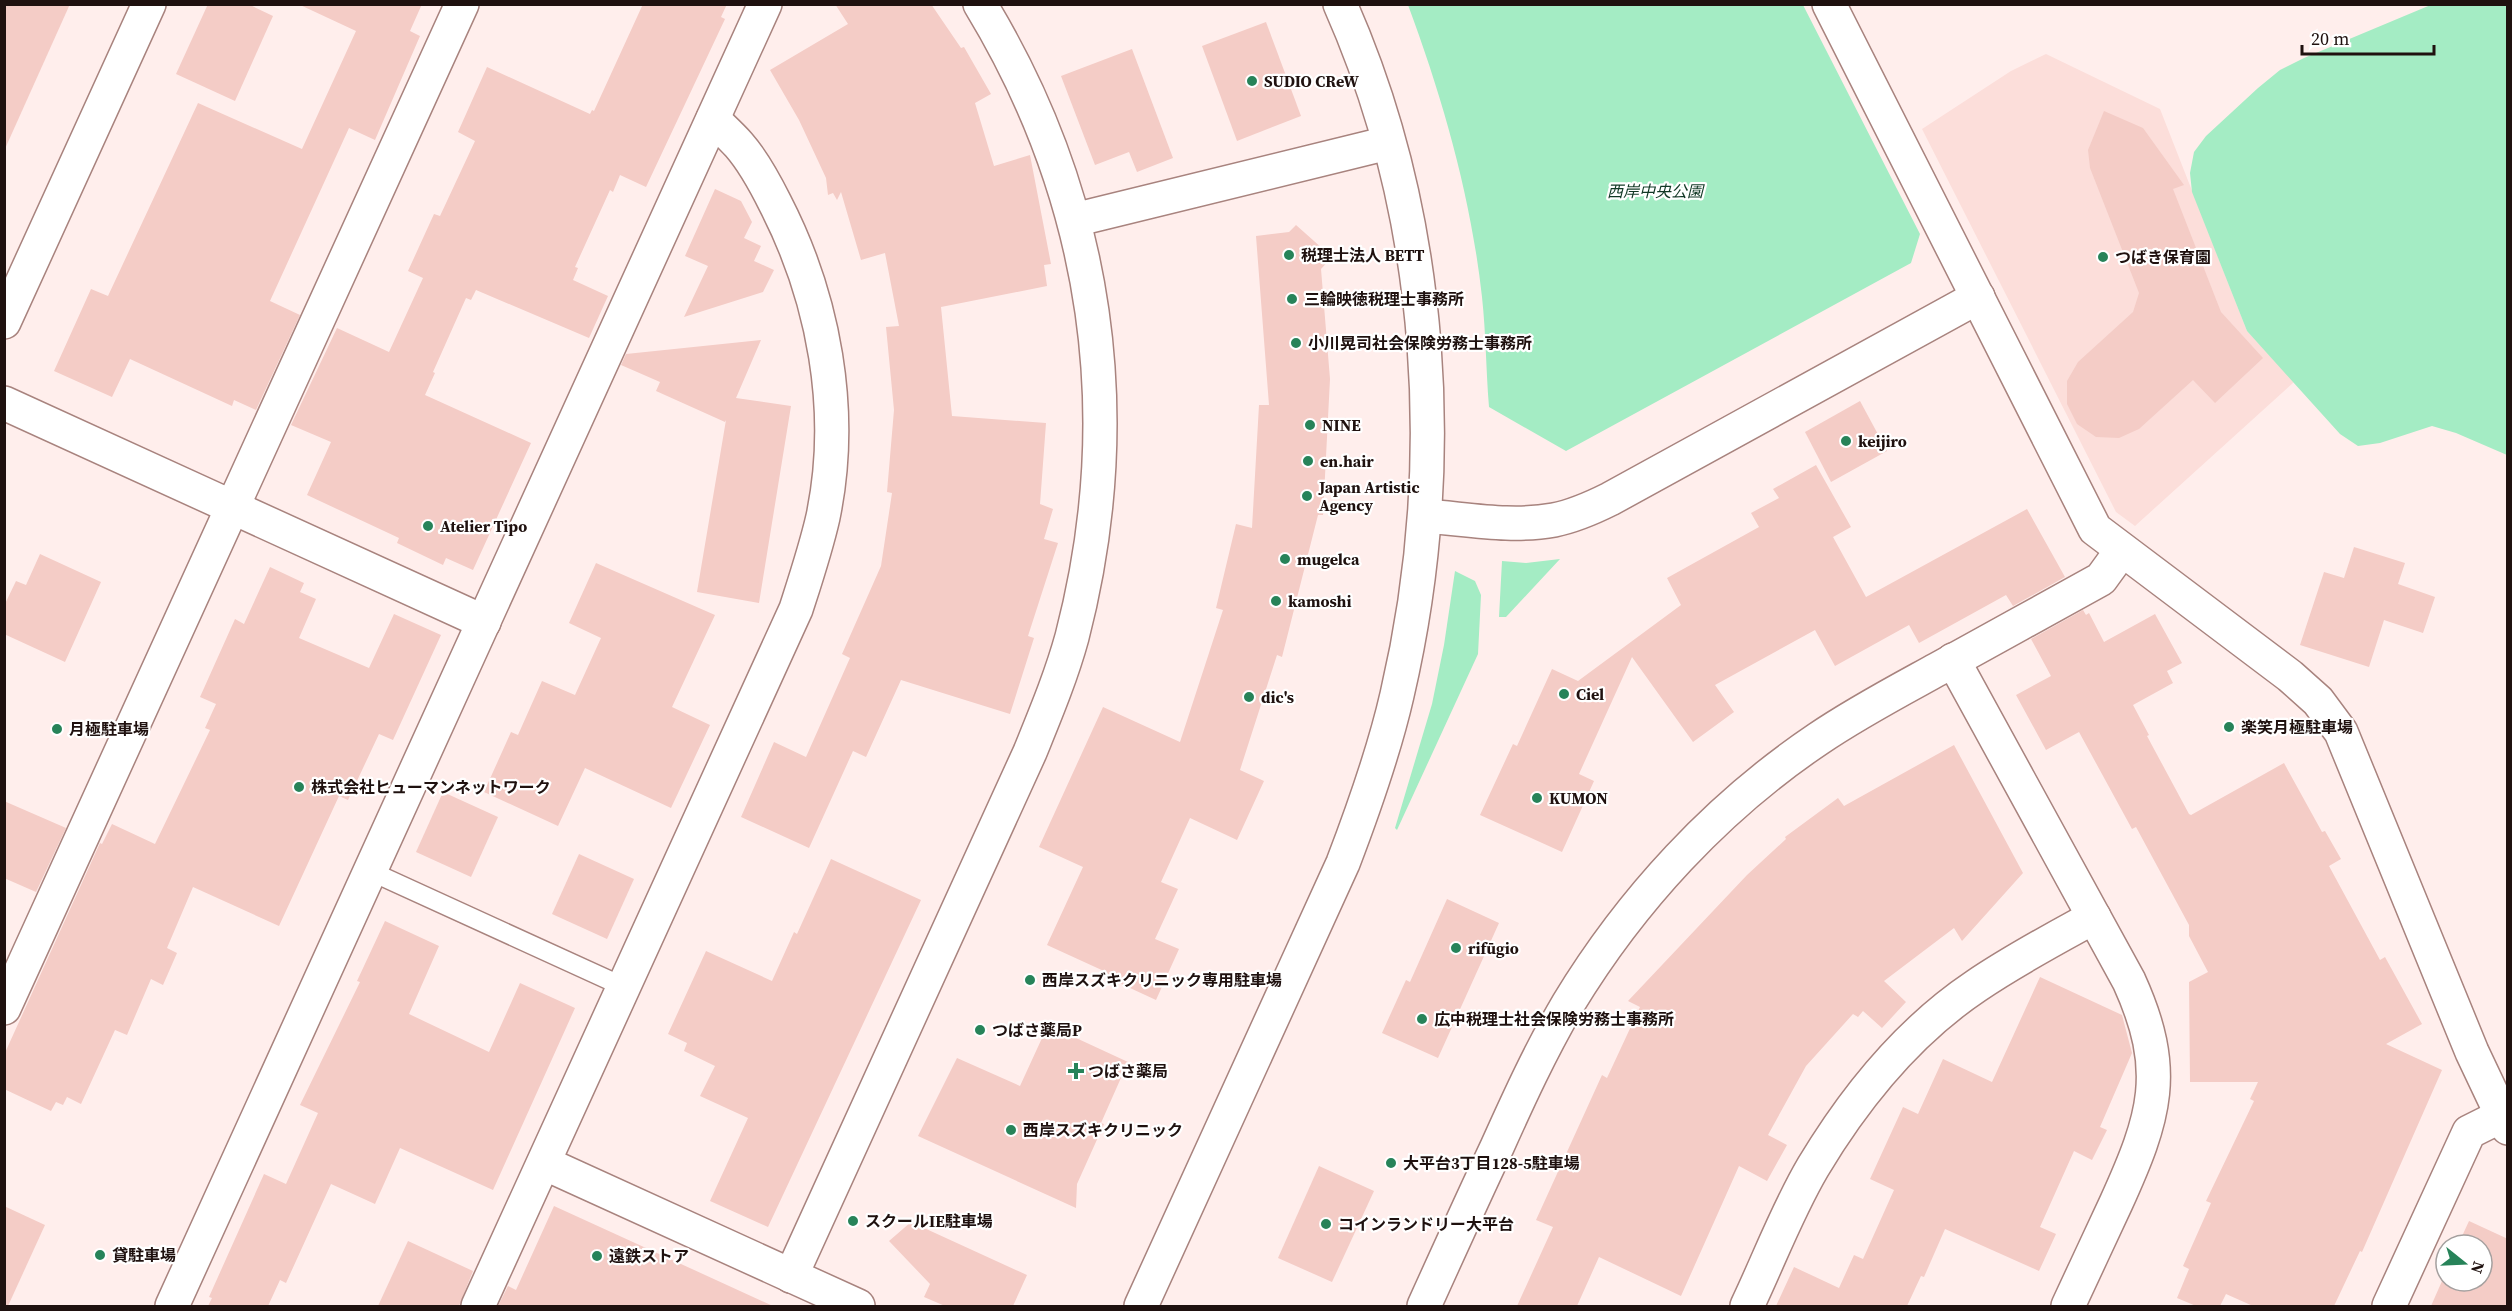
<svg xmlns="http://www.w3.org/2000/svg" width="2512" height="1311" viewBox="0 0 2512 1311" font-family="'Source Serif 4','Noto Sans JP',serif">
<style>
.built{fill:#fcdeda}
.green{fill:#a4ecc4}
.building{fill:#f4ccc6}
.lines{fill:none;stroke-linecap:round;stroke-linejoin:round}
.lane-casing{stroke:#a8837e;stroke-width:21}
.street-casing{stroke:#a8837e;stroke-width:36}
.secondary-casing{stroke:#a8837e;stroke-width:36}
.lane{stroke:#fff;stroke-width:18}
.street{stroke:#fff;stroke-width:33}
.secondary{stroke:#fff;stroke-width:33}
.poi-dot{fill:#278359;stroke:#fff;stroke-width:2}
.labels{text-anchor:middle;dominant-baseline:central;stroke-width:4.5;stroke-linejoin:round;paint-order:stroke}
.poi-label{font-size:16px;font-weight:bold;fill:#1f110f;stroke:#fff;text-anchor:start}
.park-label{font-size:16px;font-style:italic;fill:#113825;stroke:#fff}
</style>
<rect width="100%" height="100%" fill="#ffeeec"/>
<!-- built -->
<path class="built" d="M2046,54l114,55 87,222 47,51 -159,144 -19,-14 -194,-383 89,-58z"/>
<!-- green -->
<g class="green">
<path d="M2433,4l74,1v450l-51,-22 -24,-7 -52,17 -22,3 -18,-12 -93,-103 -55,-139 -2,-19 4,-21 12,-16 52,-48 22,-18 24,-12z"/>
<path d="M1408,5h395l117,229 -9,29 -345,188 -77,-44c-3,-37 -3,-73 -7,-110 -11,-100 -39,-198 -74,-292z"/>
<path d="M1560,559l-54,58h-7l3,-56 24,2z"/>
<path d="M1455,571l20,10 6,14 -3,59 -81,176 -2,-2 37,-124 12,-59z"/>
</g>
<!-- building -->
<g class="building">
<path d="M4,4h66l-66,147z"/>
<path d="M208,4h40l25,12 -38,85 -59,-27z"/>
<path d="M298,4h124l-12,27 10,5 -45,104 -26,-12 -79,173 30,14 -44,95 -22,-10 -2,6 -102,-47 -18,38 -58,-26 37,-82 17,7 90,-193 104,46 54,-118z"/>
<path d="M643,4h84l-6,13 4,2 -79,168 -26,-12 -7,17 -3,-2 -35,77 3,1 -5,12 35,16 -19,42 -113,-48 -5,10 -5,-2 -33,74 2,1 -10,22 106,48 -58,127 -27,-12 -3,7 -46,-22 2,-5 -92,-43 24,-53 -40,-17 46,-97 52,24 34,-74 -15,-7 26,-57 6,2 35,-75 -17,-9 29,-65 103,47 2,-4 2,1z"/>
<path d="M835,4h96l30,44 3,-1 27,47 -16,9 19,63 36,-11 21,109 -7,1 3,21 -106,21 11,109 94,7 -6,81 13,5 -9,30 14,4 -30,93 6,2 -24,76 -109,-34 -35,77 -13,-6 -44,97 -68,-31 33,-75 32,15 44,-99 -8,-4 39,-88 11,-73 -5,-1 7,-82 -8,-83 13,-1 -14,-73 -24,7 -20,-68 -4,8 -4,-7 -5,2 -2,-17 -27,-58 -29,-50 78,-46z"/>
<path d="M1266,22l35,94 -64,25 -35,-95z"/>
<path d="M1132,49l41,109 -36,14 -8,-20 -34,13 -34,-89z"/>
<path d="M2104,111l39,17 41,57 -11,4 48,123 42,46 -48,45 -22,-23 -54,49 -20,9 -23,-1 -19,-13 -10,-20v-23l11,-19 55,-50 6,-19 -49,-125 -2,-18z"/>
<path d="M715,189l26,12 11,21 -8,16 17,8 -7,15 20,9 -11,22 -79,25 24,-51 -23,-10z"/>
<path d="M1296,225l36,32 -11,12 9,110 -7,136h-5l-36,142 -5,-2 -37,115 24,11 -27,59 -47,-22 -29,64 17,7 -23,50 24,10 -23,51 -52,-24 2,-4 -59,-27 36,-78 -44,-20 64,-140 77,35 43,-132 -7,-2 20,-84 16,4 7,-123h10l-13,-169 33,-4z"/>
<path d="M761,340l-25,58 55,8 -32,197 -62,-11 29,-172 -1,2 -69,-31 4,-9 -39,-17 5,-11z"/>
<path d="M1860,401l27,50 -56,31 -26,-50z"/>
<path d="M1816,465l35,62 -18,10 33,60 161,-88 38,68 -52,29 -7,-11 -87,48 -10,-18 -74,41 -20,-36 -100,55 19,27 -41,30 -61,-85 -53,117 15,7 -32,71 -82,-37 33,-71 4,2 35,-77 26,12 103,-76 -14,-27 92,-51 -8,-14 28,-15 -6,-9z"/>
<path d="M2354,547l51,16 -7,21 37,13 -12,36 -39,-13 -15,47 -69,-22 24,-73 20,6z"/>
<path d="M40,554l61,28 -36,80 -61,-28v-28l12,-25 10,4z"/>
<path d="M596,563l119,52 -43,92 38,18 -39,83 -86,-40 -27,58 -74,-34 27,-60 7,3 24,-54 33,14 26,-57 -32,-15z"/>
<path d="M270,567l34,16 -4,9 16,7 -17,39 70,30 25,-54 47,21 -48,105 -14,-6 -31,66 -9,-4 -60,130 -86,-39 -26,61 10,5 -14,32 -12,-6 -24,56 -12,-5 -34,74 -14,-7 -4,8 -7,-3 -5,9 -47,-22v-34l96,-212 2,1 10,-20 43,20 55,-114 -5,-2 11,-24 -16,-7 35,-78 9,5z"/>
<path d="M2083,610l3,5 3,-2 15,29 51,-28 27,49 -15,8 6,12 -40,22 16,30 -2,1 42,78 2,1 93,-52 38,69 3,-1 16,28 -12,7 51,94 5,-3 37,67 -36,20 56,26 -80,182 -2,-1 -26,55h-81l-27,-12 -6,12h-24l-19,-8 12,-29 -6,-3 28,-63 -5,-2 48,-100 -4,-2 8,-17h-68l-1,-100 19,-10 -19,-36v-11l-53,-98 -4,2 -53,-97 -33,18 -30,-55 35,-19 -20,-37z"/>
<path d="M1954,745l69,128 -61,68 -8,-13 -70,53 22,21 -24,26 -19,-17 -5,6 -5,-3 -47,52 -38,69 19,10 -20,36 -28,-15 -58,130 -82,-39 -22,49h-60l36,-79 -17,-7 66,-145 5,3 33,-71 -12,-6 119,-126 39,-36 -1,-2 53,-39 6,8z"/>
<path d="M443,792l55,25 -27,60 -55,-25z"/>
<path d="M4,801l62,27 -30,64 -32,-14z"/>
<path d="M579,854l55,25 -27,60 -55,-25z"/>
<path d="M831,859l90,41 -153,327 -58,-26 38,-83 -48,-22 15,-30 -31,-15 3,-8 -19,-9 38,-83 66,30 22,-49 3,2z"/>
<path d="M1447,899l52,24 -61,135 -56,-25 24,-53 4,2z"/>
<path d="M385,921l54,25 -30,68 80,38 31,-69 55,25 -82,182 -93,-42 -25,56 -44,-20 -45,99 -6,-3 -12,26h-60l4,-8 -3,-1 55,-123 22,10 32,-71 -18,-8 60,-123 -3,-1z"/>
<path d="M2040,977l82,38 10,38 -32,74 7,3 -15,30 -18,-9 -34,76 16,7 -17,37 -94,-42 -21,48 -3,-1 -14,30h-131l18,-39 45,21 15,-33 9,4 31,-69 -24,-11 33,-72 15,7 25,-55 49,23z"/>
<path d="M1048,1025l80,37 -27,61 3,1 -27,60 -1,24 -158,-72 39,-78 63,28z"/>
<path d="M1319,1166l55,25 -42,91 -54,-24z"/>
<path d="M4,1206l41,19 -37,81h-4z"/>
<path d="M554,1206l219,100h-275l10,-20 8,4z"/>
<path d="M2469,1221l39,18v67h-77l15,-34v9h36v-36h-24z"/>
<path d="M911,1222l116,53 -14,31h-68l-21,-9 6,-13 -41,-43z"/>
<path d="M408,1241l65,30 -14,35h-81z"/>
</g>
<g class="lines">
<!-- lane casing -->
<g class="lane-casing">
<path id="lane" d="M370,871l254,116"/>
</g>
<!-- street casing -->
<g class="street-casing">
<g id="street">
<path d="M1829,4l266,525 195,147 28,25 23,31 131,320 36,76"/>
<path d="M1074,220l314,-77"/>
<path d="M4,403l480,219"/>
<path d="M1425,516c42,3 87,12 129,4 20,-4 38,-12 56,-21l368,-202"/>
<path d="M1953,660l176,321c41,90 26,136 -13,222 -16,34 -32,69 -48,103"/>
<path d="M4,1008l458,-1004"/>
<path d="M544,1163l314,143"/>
<path d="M791,1276l239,-524c15,-37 31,-75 42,-115 57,-220 27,-437 -92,-633"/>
<path d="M172,1306l593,-1302"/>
<path d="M478,1306l318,-697c10,-31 20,-61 27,-92 22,-106 1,-219 -48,-314 -10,-20 -22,-42 -36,-58 -8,-9 -18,-18 -26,-26"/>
<path d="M1424,1306c24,-53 48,-106 73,-159 22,-49 44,-97 71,-143 63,-104 149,-197 250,-265 38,-26 80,-48 120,-70 54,-30 109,-60 163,-90l21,-29"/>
<path d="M1747,1306c22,-46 40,-95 66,-139 42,-70 96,-136 163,-181 38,-26 78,-47 118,-69"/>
<path d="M2389,1306l80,-174 32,-16"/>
</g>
</g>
<!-- secondary casing -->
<g class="secondary-casing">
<g id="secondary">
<path d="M4,322l145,-318"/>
<path d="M1141,1306l202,-443c21,-55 41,-111 54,-168 53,-227 38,-477 -57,-691"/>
</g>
</g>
<!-- lane -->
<use href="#lane" class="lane"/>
<!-- street -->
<use href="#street" class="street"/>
<!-- secondary -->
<use href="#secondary" class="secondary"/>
</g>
<!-- markers -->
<g class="poi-dot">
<circle cx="1252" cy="81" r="6"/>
<circle cx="1289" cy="255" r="6"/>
<circle cx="2103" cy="257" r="6"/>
<circle cx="1292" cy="299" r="6"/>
<circle cx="1296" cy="343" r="6"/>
<circle cx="1310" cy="425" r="6"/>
<circle cx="1846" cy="441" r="6"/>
<circle cx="1308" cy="461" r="6"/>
<circle cx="1307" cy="496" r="6"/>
<circle cx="428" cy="526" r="6"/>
<circle cx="1285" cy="559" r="6"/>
<circle cx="1276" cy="601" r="6"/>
<circle cx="1564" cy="694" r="6"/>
<circle cx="1249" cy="697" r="6"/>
<circle cx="2229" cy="727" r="6"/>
<circle cx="57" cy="729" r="6"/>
<circle cx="299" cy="787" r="6"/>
<circle cx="1537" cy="798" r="6"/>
<circle cx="1456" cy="948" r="6"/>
<circle cx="1030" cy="980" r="6"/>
<circle cx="1422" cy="1019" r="6"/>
<circle cx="980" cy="1030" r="6"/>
<path d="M1073 1062h6v6h6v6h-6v6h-6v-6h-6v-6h6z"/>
<circle cx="1011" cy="1130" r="6"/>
<circle cx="1391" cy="1163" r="6"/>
<circle cx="853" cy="1221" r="6"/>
<circle cx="1326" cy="1224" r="6"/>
<circle cx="100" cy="1255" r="6"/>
<circle cx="597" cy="1256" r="6"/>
</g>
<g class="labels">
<!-- poi labels -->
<g class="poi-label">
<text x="1264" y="81">SUDIO CReW</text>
<text x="1301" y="255">税理士法人 BETT</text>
<text x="2115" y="257">つばき保育園</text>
<text x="1304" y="299">三輪映徳税理士事務所</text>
<text x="1308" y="343">小川晃司社会保険労務士事務所</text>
<text x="1322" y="425">NINE</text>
<text x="1858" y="441">keijiro</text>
<text x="1320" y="461">en.hair</text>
<text x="1319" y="487">Japan Artistic<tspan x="1319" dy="18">Agency</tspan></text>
<text x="440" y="526">Atelier Tipo</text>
<text x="1297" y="559">mugelca</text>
<text x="1288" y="601">kamoshi</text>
<text x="1576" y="694">Ciel</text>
<text x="1261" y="697">dic's</text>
<text x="2241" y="727">楽笑月極駐車場</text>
<text x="69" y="729">月極駐車場</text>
<text x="311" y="787">株式会社ヒューマンネットワーク</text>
<text x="1549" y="798">KUMON</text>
<text x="1468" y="948">rifūgio</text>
<text x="1042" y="980">西岸スズキクリニック専用駐車場</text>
<text x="1434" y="1019">広中税理士社会保険労務士事務所</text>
<text x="992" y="1030">つばさ薬局P</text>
<text x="1088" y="1071">つばさ薬局</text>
<text x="1023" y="1130">西岸スズキクリニック</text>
<text x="1403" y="1163">大平台3丁目128-5駐車場</text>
<text x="865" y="1221">スクールIE駐車場</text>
<text x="1338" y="1224">コインランドリー大平台</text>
<text x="112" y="1255">貸駐車場</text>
<text x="609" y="1256">遠鉄ストア</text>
</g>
<!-- park labels -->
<g class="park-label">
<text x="1655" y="191">西岸中央公園</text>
</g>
</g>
<!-- border -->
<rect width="2512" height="1311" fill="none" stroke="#1f110f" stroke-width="12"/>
<!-- north arrow -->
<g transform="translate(2464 1263) rotate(108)"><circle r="28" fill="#ffffff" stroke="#a5a09f" stroke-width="1.5"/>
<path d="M0-4.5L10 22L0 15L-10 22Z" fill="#278359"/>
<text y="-9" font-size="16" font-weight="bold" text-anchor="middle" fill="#1f110f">N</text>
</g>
<!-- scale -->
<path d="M2302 45v9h132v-9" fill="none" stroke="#1f110f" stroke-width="3"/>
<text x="2311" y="45" font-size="18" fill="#1f110f" stroke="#ffffff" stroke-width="4.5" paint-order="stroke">20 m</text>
</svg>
